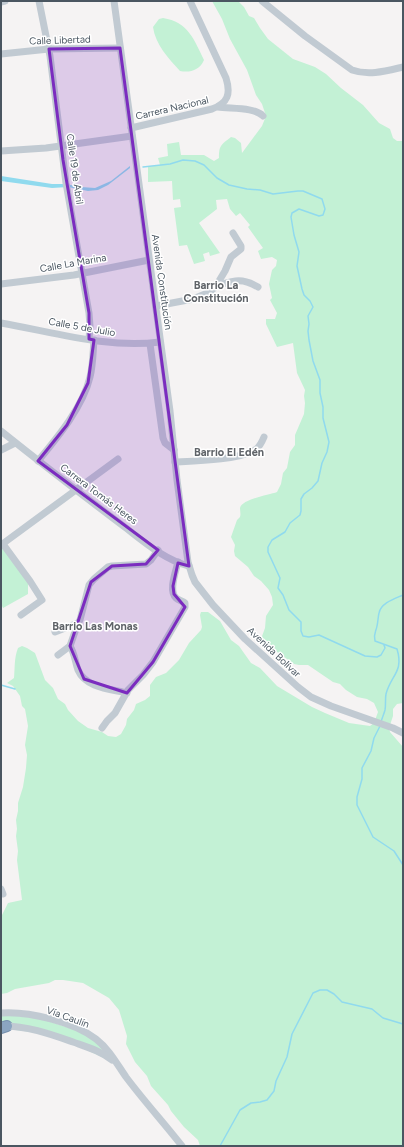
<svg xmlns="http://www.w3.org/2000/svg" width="404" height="1147" viewBox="0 0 404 1147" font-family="Figtree,sans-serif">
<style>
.green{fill:#c3f1d5}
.water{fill:#90daee}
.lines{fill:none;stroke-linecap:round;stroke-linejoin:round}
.stream{stroke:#90daee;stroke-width:1.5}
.highway-casing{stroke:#7690ad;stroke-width:12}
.minor{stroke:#c1cad2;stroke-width:7}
.highway{stroke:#8ba5c1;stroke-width:10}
.marked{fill:#7b2cbf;fill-opacity:0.2;stroke:#7b2cbf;stroke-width:3;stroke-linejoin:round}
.labels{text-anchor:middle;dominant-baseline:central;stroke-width:3;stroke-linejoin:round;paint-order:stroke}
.street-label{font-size:10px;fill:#4a5661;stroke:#fff}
.neighbourhood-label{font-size:11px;font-weight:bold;fill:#5f6368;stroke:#fff}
</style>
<rect width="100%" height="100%" fill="#f5f3f3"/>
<!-- green -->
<g class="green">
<path d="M212,1h26l6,6 5,9 5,2 6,10 8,11 25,20 22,8 11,7 15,14 22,17 16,18 11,6 3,9 4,3h6v562l-6,1 -4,5v7l-4,12 1,4 13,15v399h-203l-2,-6 -14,-13 -13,-16 -3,-6 -17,-19 -4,-10 -12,-14 -9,-18 1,-8 -8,-26 -10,-12 -26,-15 -20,-3h-8l-6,3 -34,6 -8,4 -6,1v-77l7,-14 14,-3 -5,-40 1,-9 -2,-15 1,-7 -1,-9 2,-9v-8l5,-16 3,-19 1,-13 -2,-10 3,-19 -3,-17 -3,-3 -2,-10 -7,-10 -6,-3 7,-5c1,-10 0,-20 4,-30l4,-2 5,2 8,5 10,27 8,8 5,11 7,5 3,6 10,11 10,7 14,4 6,4 8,1 5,-3 5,-9 1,-6 7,-9 2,-6 9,-4 5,-4v-11l6,-8 10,-4 13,-13 10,-17 12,-13 1,-3 -2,-12 1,-3h7l12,9 11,19 8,6 12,17 9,5 17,18 35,21 13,6 24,10 21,3 4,-3 4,-11 -4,-9 -7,-4 -10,-2 -11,-7 -6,-6 -7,-2 -25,-17h-9l-5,-1 -32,-23 -1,-2 4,-11 1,-12 7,-11 -1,-8 -3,-7 -8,-9 -7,-5 -6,-9 -13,-11 -1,-5 1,-6 -4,-8 6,-17 3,-3c1,-3 0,-6 0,-9 2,-9 29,-13 37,-16l4,-8 2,-11 4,-5 3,-16 5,-7v-10l9,-21 1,-11 -1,-7 1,-6 -8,-17 -4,-30 -16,4 -11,-23v-5h9l2,-6 -7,-13 2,-2 -3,-14 3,-14 4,-4 1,-6 -5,-3 -11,2 -3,-8 5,-3 -15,-21 2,-2 -10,-12 -4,3 -6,-7 -3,-10 -11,1 1,9 -18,14 21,30 -10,3 -1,-4 -6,2 2,7 -11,3 -7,-19 -8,1 -5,-38 7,-1 -1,-8 -7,1 -1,-19 -24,1v-15l12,-2 -2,-7 10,-2 -1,-12 12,-2 2,13h23l10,6 5,-3c0,-13 2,-13 12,-21l4,1 6,5 1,10 20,-27 4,-10 -4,-12 -6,-9 -9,-25 -17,-31 -8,-20z"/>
<path d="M163,18c25,4 31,21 41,42 -4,10 -14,13 -24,11 -11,-12 -25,-27 -27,-44l6,-8z"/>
<path d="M1,545l27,36v13l-25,14 -2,-4z"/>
<path d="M1,1013l32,3 57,19 27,29 -63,-29 -53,-7z"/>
</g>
<!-- water -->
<path class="water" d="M130,166v2l-22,17 -10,5 -10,1 -20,-4 -16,1 -51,-7v-5l51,8h14l15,3 14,1 16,-7z"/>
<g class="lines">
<!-- stream -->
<g class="stream">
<path d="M143,167l27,-3 13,-4 12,1 9,4 13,13 12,7 18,4 13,1 13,4 25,-3h5l19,8 3,10 -2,6 -4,1 -20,-7 -7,4 -1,4 3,18 5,17 -2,14 5,23 2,6 6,6 3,6 -5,9 1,8 -1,7 1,9 4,21 7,19v13l3,14v11l6,24 -2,10 -5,11 -4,18 -6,7 -8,6 -3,5v12l-1,4 -10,8 -5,9 -13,8 -4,7v5l12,26 -2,10 5,7 6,15 12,12v9l2,5 6,1 10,-2 46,21 12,1 4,-2 4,-7 -1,-3"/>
<path d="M1,685l14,4"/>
<path d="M381,722c1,-4 3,-8 4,-12 1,-5 0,-11 1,-16 5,-19 18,-22 11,-45l-22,-8c-2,-7 1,-9 2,-15 1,-4 1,-9 2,-13 2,-10 15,-14 24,-18"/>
<path d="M380,726l-6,12 -3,13 -9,17v11l-5,18v8l16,32 21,14 9,14"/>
<path d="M220,1146l20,-36 11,-7 9,-1 7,-2 7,-9 2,-10 11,-24 5,-23 21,-41 7,-3h7l7,4 8,8 30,7 11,9 20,6"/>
</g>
<!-- highway casing -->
<g class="highway-casing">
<path id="highway" d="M1,1028l6,-2"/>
</g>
<!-- minor -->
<g class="minor">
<path d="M39,1l11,55 16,127 23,130 1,13 -1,13"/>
<path d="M114,1l56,410 7,69 11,82 4,13 3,7 18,23 32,34 53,48 13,10 20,9 62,22 10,5"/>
<path d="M262,1l43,35 47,34c17,6 34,1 51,-3"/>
<path d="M1,2l4,-1"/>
<path d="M1,54l48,-5 71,-1"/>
<path d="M218,107c12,2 37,0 45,9"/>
<path d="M131,128l81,-19c16,-6 19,-15 14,-31l-36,-77"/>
<path d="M1,151l45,-3 86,-12"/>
<path d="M1,284l73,-9 75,-15"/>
<path d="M216,286c17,-5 25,-9 42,1"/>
<path d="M156,306l37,-7 17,-7 6,-6 9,-15 6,-14 10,-8v-3l-8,-13"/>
<path d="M1,323c52,9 107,26 159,19"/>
<path d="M150,344l13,94 2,5 9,7"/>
<path d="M1,431c40,32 80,63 121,94 20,15 42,35 67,41"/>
<path d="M1,450l14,-7"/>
<path d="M38,461c19,-23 45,-54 52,-84 3,-12 3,-25 4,-37"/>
<path d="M175,462c20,-1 64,-2 80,-12 5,-3 7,-8 9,-13"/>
<path d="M3,544l27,37 12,19 -21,15"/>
<path d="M1,545l117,-86"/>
<path d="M55,632l23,-9 2,-3 9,-35 5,-6 14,-12 4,-1 34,-2 5,-4 7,-10"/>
<path d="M70,646c5,8 5,16 8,24 8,18 32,19 49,23"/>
<path d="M58,655l12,-9 8,-23"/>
<path d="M102,728l5,-7 8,-8 13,-23 15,-15 10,-13 32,-55v-4c-3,-2 -7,-3 -9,-5 -8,-7 0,-27 2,-36"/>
<path d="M1,889l2,5"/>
<path d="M1,1013c28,-2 73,9 95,26 13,10 21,25 30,38 18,24 38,46 56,69"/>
<path d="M3,1026c25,0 47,8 70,16 14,5 28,9 39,18"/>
</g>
<!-- highway -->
<use href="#highway" class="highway"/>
</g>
<!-- marked area -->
<path class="marked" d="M120,48l69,518 -11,-3 -5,23 1,8 11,13 -32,55 -26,31 -43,-14 -14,-33 21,-64 21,-16 34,-2 12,-14 -120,-89 29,-36 21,-42 6,-43 -5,-1v-26l-26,-153 -14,-111z"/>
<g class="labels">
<!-- street labels -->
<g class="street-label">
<text transform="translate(60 40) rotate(-2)">Calle Libertad</text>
<text transform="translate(172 108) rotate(-13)">Carrera Nacional</text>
<text transform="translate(75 169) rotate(82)">Calle 19 de Abril</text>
<text transform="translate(73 263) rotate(-10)">Calle La Marina</text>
<text transform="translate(162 282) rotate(82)">Avenida Constitución</text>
<text transform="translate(82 327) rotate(10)">Calle 5 de Julio</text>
<text transform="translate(99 494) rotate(37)">Carrera Tomás Heres</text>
<text transform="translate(274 652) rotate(43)">Avenida Bolívar</text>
<text transform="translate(68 1017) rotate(20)">Vía Caulín</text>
</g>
<!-- neighbourhood labels -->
<g class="neighbourhood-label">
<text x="216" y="285">Barrio La<tspan x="216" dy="13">Constitución</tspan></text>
<text x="229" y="452">Barrio El Edén</text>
<text x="95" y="626">Barrio Las Monas</text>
</g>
</g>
<!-- border -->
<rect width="404" height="1147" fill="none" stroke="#4a5661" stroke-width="4"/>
</svg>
